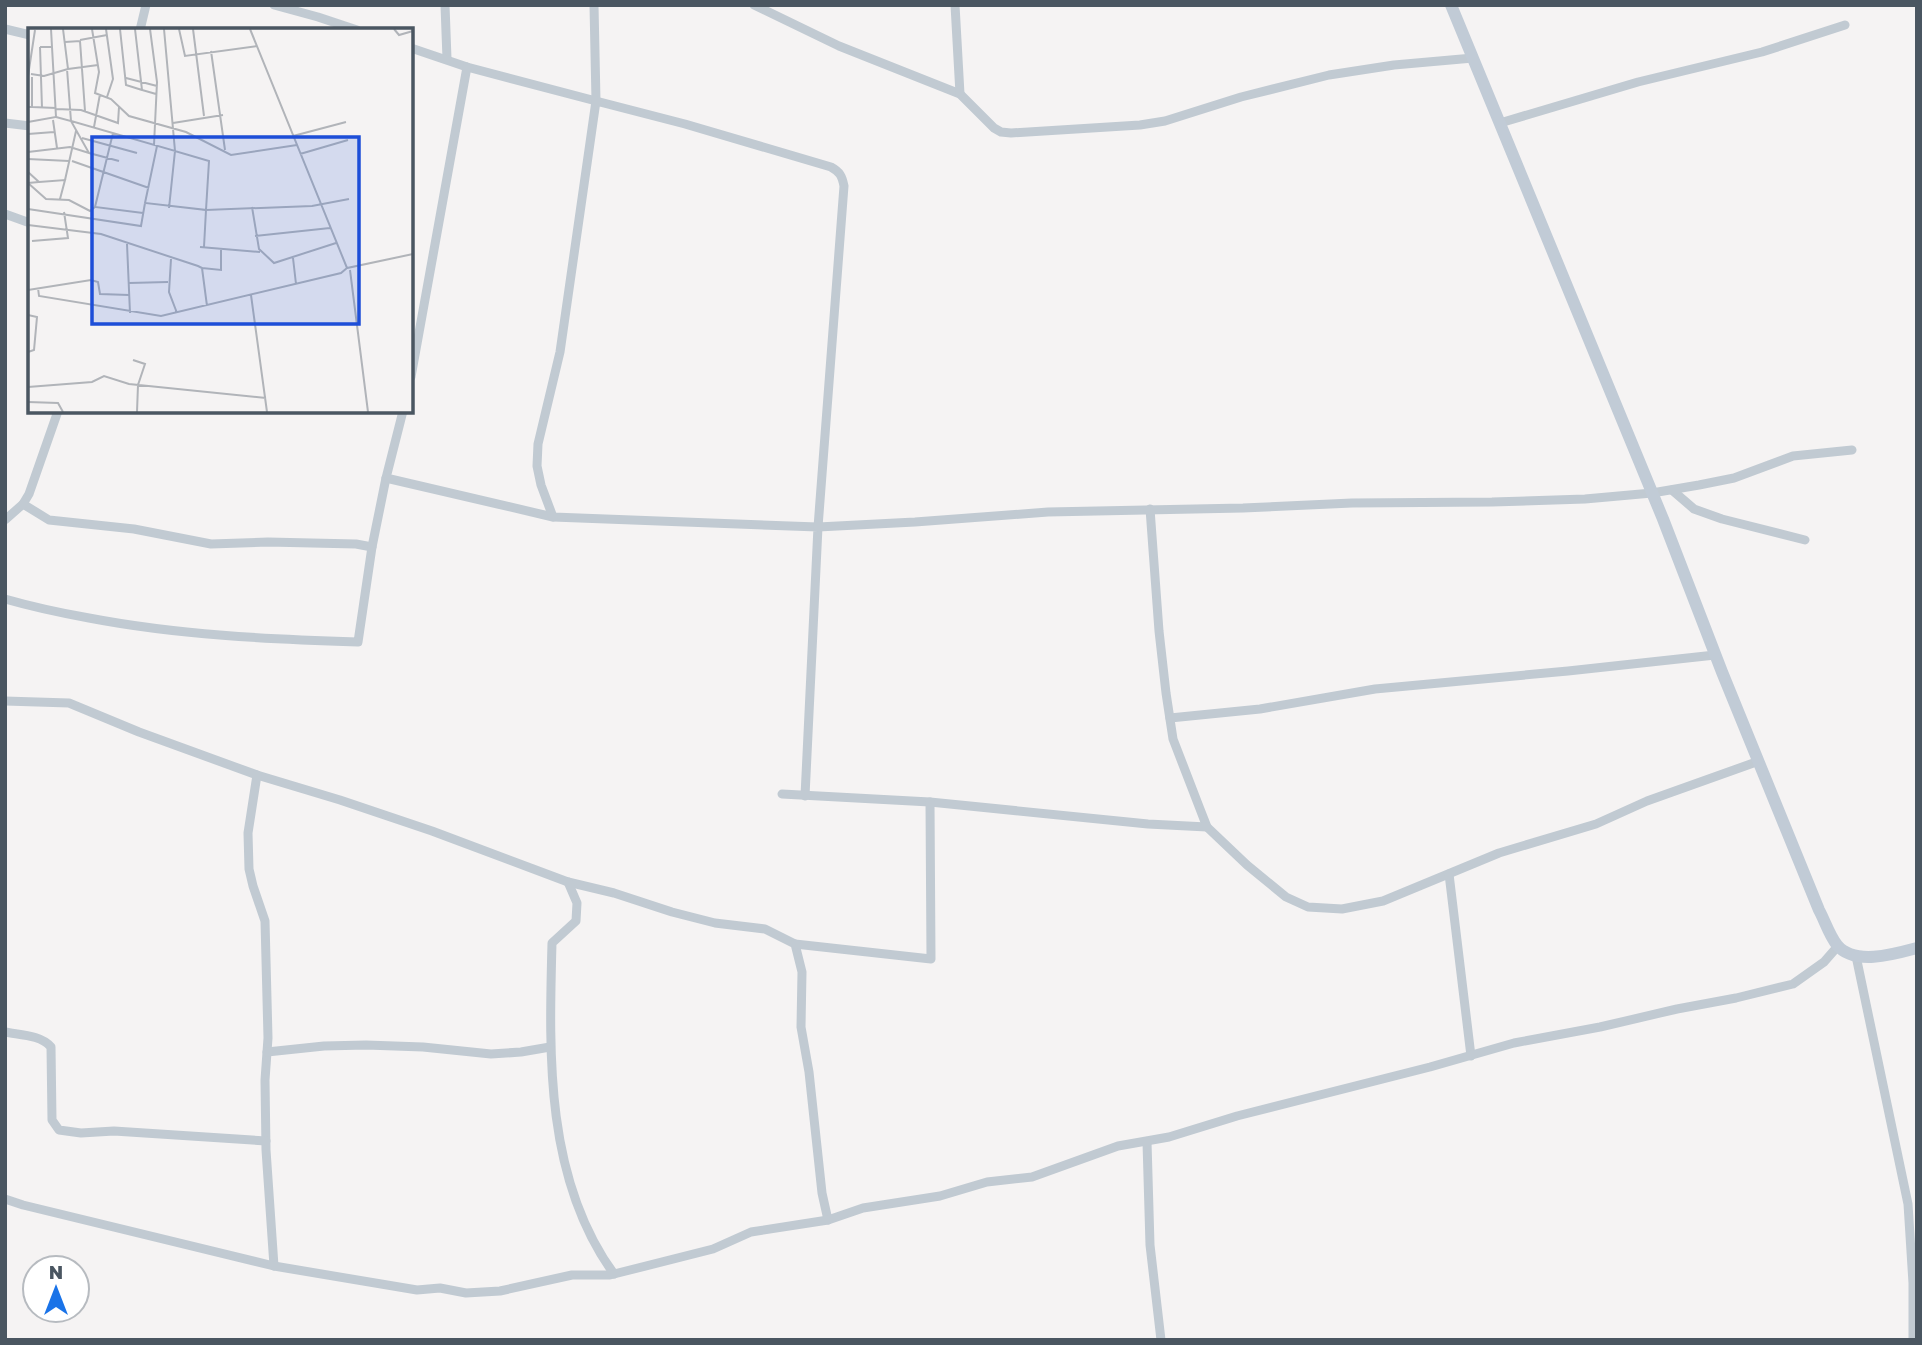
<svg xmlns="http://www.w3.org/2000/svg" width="1922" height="1345" viewBox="0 0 1922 1345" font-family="'Golos Text',sans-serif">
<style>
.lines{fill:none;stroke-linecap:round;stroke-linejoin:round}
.street{stroke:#c1cad2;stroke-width:9}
.secondary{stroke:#c1cbd6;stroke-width:12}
.inset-road{fill:none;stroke:#b1b4b9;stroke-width:2}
.view{fill:#1d4ed8;fill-opacity:0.15;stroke:#1d4ed8;stroke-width:3.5}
.inset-edge{fill:none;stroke:#4a5661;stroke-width:3.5}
</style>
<rect width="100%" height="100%" fill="#f5f3f3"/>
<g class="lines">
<!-- street -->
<g class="street">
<path d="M274,5l44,12 39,13"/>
<path d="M445,5l2,54"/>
<path d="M754,5l85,41 121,48 34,34 7,4 10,1 129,-8 25,-4 76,-24 88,-22 65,-10 79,-7"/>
<path d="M955,5l5,89"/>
<path d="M5,29l25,6"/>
<path d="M140,30l6,-25"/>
<path d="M411,48l56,19 129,34 -2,-96"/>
<path d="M5,123l25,3"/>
<path d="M1500,123l138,-41 124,-30 83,-27"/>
<path d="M5,214l25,9"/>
<path d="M411,377l56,-310"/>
<path d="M58,411l-29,83 -6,10 26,16 85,9 77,15 57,-2 88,2 16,3"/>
<path d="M403,411l-17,67 167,39 265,10 -13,269"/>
<path d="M1672,490l22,19 28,10 83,21"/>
<path d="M1150,509l9,122 7,62 7,46 27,70 7,18 40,38 39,32 22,10 34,2 41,-8 116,-48 97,-29 51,-23 112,-40"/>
<path d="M553,517l-12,-32 -4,-19 1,-22 22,-92 36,-251 89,23 146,43c9,5 11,9 13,19l-26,341 97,-5 133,-10 195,-4 109,-5 140,-1 93,-3 67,-6 47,-8 35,-7 59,-22 59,-6"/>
<path d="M5,520l18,-16"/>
<path d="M5,599c28,8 56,14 84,19 89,17 178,21 269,24l14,-95 14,-69"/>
<path d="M5,701l64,2 70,29 118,43 83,25 92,31 136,51 46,11 58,19 43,11 50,6 30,15 7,28 -1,55 8,45 13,121 6,27"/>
<path d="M1170,718l90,-9 115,-20 193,-18 147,-16"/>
<path d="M257,775l-9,58 1,36 4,17 12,35 3,117 -3,42 1,70 8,116"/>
<path d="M782,794l148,8 218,22 59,3"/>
<path d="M1449,874l22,182"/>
<path d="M568,882l9,21 -1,18 -24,22c-3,112 -7,236 62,331"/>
<path d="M795,944l136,15 -1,-157"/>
<path d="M1856,956l52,248 5,79v57"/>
<path d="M5,1032c15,3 36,3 46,15l1,73 7,10 22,3 33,-2 152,10"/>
<path d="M267,1052l57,-6 42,-1 57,2 68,7 30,-2 29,-5"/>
<path d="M1147,1142l3,103 11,95"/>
<path d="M5,1199l18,6 251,61 143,24 23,-2 26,5 34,-2 72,-16h38l103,-26 38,-17 77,-12 35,-12 77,-12 47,-14 45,-5 86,-31 51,-9 68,-21 193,-49 84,-24 86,-16 77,-18 59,-11 57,-14 31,-22 14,-16"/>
</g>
<!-- secondary -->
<path class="secondary" d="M1451,5l212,514 59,153 97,238c6,11 10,25 18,35 17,21 58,9 80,3"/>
</g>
<!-- overview -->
<g transform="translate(28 28)">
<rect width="385" height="385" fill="#f5f3f3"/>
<path class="inset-road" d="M64,1l7,43 -4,21 16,6 18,17 57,16 45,23 66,-10M78,1l7,50 -6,18M92,1l6,56 16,5M107,1l7,61 14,4M122,1l7,53 -3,63M151,1l6,27 72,-10M165,1l11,87M222,1l97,239 66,-14M366,1l5,6 14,-4M52,12l27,-5M37,14l15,-1 5,70M12,19l2,61M12,19h12l-1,-18M183,23l14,99M39,41l4,52 104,30 -11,-122M40,41l30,-4M3,46l13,2 24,-7 -5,-40M0,48l7,-46M98,50l31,8M0,79h4v-30M4,79l24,1M28,81l25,1 37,13 1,-16M25,92l4,28M0,94l28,-5 -4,-70M145,95l50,-8M66,99l6,-33M85,105l-18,74 48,6M0,106l26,-2M265,108l53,-14M54,110l55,15M129,118l-12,57 61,7 -2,37M0,124l42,-5 19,6 -18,-32 -15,-4M61,125l30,8M272,126l48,-14M0,131l41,2M44,133l77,27M0,144l11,10 -11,1M37,152l11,-49M11,154l26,-2 -5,19M0,155l18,16 23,1 21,11 5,-4M224,179l7,42 15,14 62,-20M141,180l6,-57 34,10 -3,49 106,-4 37,-7M0,181l113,17 4,-23M0,197l73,9 97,32 4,2 5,38M227,208l75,-8M4,213l36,-3 -4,-26M99,216l3,69M172,219l60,5M265,230l3,26M143,231l-2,33 8,21M174,240l19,2v-22M322,242l18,142M101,255l39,-1M10,260l1,8 122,20 180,-43 6,-5M0,262l63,-10 7,2 2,12 29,1M223,267l16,117M0,287l9,2 -3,33 -6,2M105,332l12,4 -7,21 -1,27M0,359l64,-5 12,-6 25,8 137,14M0,374l30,1 5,9"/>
<path class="view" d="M64,109h267v187h-267z"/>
<rect width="385" height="385" class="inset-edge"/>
</g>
<!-- border -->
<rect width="1922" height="1345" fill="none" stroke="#4a5661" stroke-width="14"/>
<!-- north arrow -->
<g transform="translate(56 1289)"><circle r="33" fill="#ffffff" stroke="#b7bbc0" stroke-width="2"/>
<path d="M0-5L12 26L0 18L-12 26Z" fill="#1a73e8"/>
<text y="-10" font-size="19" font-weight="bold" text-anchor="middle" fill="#4a5661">N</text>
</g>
</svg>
